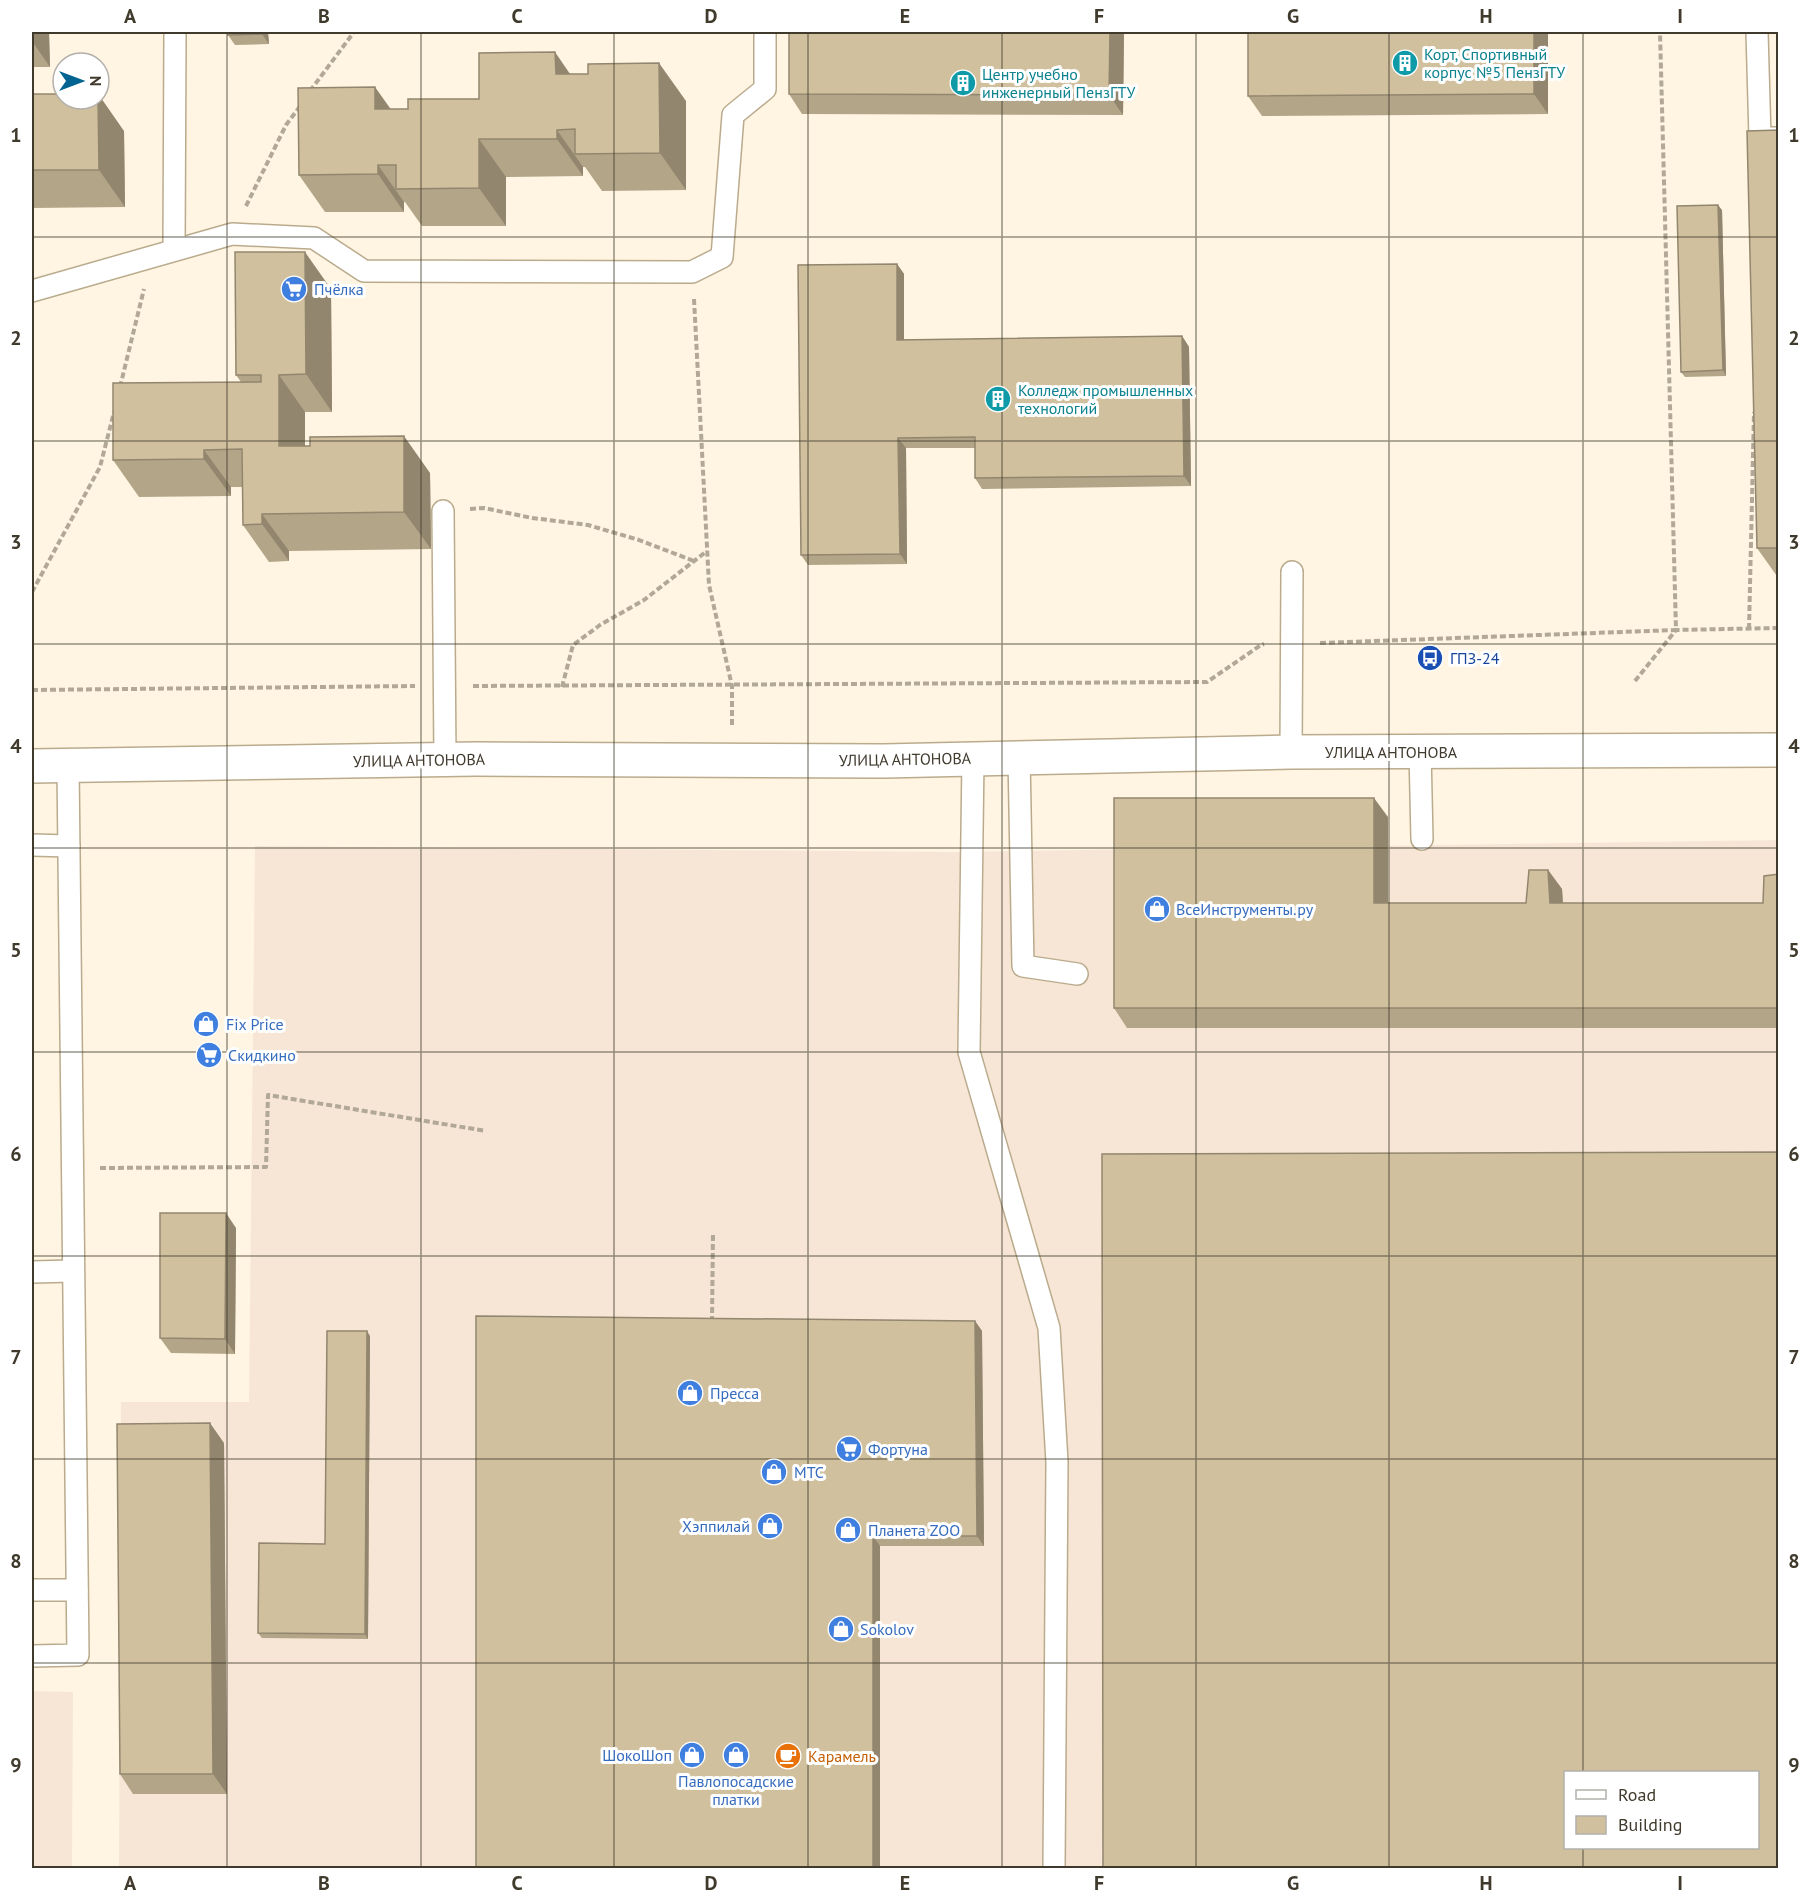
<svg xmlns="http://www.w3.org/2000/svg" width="1810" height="1900" viewBox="0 0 1810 1900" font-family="'PT Sans',sans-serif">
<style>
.industrial{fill:#f7e6d5;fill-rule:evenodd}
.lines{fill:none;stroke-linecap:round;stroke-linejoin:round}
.service-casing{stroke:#baab8d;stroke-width:24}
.primary-casing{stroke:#baab8d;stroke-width:36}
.path{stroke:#b1a898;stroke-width:4;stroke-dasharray:6 3;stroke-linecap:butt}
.service{stroke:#fff;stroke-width:21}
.primary{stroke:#fff;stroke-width:33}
.wall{fill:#b3a588}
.shaded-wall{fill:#92866f}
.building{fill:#d0c09e;stroke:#92866f;stroke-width:1.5;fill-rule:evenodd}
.grid{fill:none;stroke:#403a2d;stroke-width:1.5;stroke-opacity:0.55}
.labels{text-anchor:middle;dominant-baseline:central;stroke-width:6;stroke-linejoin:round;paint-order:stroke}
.culture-label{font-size:16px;fill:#0d838f;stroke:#fff;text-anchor:start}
.shop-label{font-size:16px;fill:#366cbe;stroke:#fff;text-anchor:start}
.transit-label{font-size:16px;fill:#164399;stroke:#fff;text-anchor:start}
.street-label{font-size:16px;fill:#403a2d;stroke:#fff}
.food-label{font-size:16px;fill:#c56008;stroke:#fff;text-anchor:start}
.neatline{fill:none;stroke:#403a2d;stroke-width:2}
.grid-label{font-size:20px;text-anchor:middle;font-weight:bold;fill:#403a2d}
</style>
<rect width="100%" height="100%" fill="#fff5e2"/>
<!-- industrial -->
<g class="industrial">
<path d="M1778,840v1028h-1659l2,-466h128l6,-556 697,6zM1566,1772h192v76h-192z"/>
<path d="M32,1691l41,1 -1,176h-40z"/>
</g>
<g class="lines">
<!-- service casing -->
<g class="service-casing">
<g id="service">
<path d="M1757,32l3,106h18"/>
<path d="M174,250l1,-218"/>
<path d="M32,291l200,-57 82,4 50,33 328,1 30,-15 11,-142 32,-26v-57"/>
<path d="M443,511l2,248"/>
<path d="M1420,751l2,88"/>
<path d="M1291,752l1,-180"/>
<path d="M1019,757l4,209 54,8"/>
<path d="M973,759l-4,293 80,276 8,134 -3,406"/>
<path d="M32,845l37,1"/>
<path d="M32,1272l41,-1"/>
<path d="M32,1590h45"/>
<path d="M32,1656l46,-1 -10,-889"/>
</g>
</g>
<!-- primary casing -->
<g class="primary-casing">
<path id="primary" d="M32,766l444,-7 408,2 407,-9 487,-2"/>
</g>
<!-- path -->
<g class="path">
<path d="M310,91l44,-59"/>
<path d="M246,206l40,-81 15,-20"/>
<path d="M694,299l15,286 23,101v41"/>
<path d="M120,387l24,-98"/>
<path d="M470,509l14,-1 48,10 56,7 51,15 55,21"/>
<path d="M32,592l68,-125 14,-55"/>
<path d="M1749,629l5,-217"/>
<path d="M1320,643l356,-13 -16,-598"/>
<path d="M1635,681l41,-51 102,-2"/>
<path d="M473,686l734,-4 54,-37 3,-1"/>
<path d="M562,687l11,-42 27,-20 44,-25 63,-49"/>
<path d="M32,690l383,-4"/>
<path d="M100,1168l166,-1 2,-72 218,36"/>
<path d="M712,1322l1,-89"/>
</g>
<!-- service -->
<use href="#service" class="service"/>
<!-- primary -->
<use href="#primary" class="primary"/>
</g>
<!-- wall -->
<g class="wall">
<path d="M32,32h17l1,35h-18z"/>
<path d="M268,32l1,12 -34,1 -7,-10z"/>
<path d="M789,32h335l-1,83 -321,-1 -13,-20z"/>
<path d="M1248,32h300v82l-286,2 -14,-20z"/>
<path d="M570,74l116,27v89l-84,1 -17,-24h-2v9l-77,1v49h-84l-17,-24h-1v10h-79l-26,-37 92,-66h17l71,-10z"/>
<path d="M32,94l92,37 1,76 -93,1z"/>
<path d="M1779,130v449l-22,-31z"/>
<path d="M1722,210l4,166 -41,1 -4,-5z"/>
<path d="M897,264l7,10v66l278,-4 7,11 2,139 -209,3 -7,-11v-30h-69l1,116 -99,1 -7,-10z"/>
<path d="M331,289l1,123h-27v34l125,27 1,76 -142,2v10l-20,1 -26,-37v-38h-12v9l-92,1 -26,-37 128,-78 -5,-7z"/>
<path d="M1388,817v86h138l22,-33 14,19 1,14h200l16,-29v154h-652l-13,-20z"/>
<path d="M236,1228l-1,126 -64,-1 -11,-15z"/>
<path d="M975,1321l7,10 2,215h-104v323h-404z"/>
<path d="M370,1336l-2,303 -106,-1 -4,-5 67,-89z"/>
<path d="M224,1443l3,351h-94l-13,-20z"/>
</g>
<!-- shaded-wall -->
<g class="shaded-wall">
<path d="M32,32h17l1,35 -18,-26z"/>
<path d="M261,32h7l1,12 -7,-10z"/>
<path d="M1110,32h14l-1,83 -14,-20z"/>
<path d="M1534,32h14v82l-14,-20z"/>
<path d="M555,52l26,38 -25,-16z"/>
<path d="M659,63l27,38v89l-26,-37z"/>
<path d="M375,87l27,38 -27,-16z"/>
<path d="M99,95l25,36 1,76 -26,-37 -1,-71h1z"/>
<path d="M557,130l26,37v9l-26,-37z"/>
<path d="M479,139l27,38v49l-27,-38z"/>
<path d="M378,165l26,37v10l-26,-38z"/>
<path d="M1718,205l4,5 4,166 -3,-6z"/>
<path d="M305,252l26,37 1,123 -26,-38z"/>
<path d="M897,264l7,10v76l-7,-10z"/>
<path d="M1182,336l7,11 2,139 -7,-10z"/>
<path d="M279,375l26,37v72l-26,-38z"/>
<path d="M404,436l26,37 1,76 -27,-37z"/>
<path d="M898,438l8,10 1,116 -7,-10z"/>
<path d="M204,450l27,37v9l-27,-37z"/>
<path d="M262,514l27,37v10l-27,-37z"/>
<path d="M1374,798l14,19v106l-14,-20z"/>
<path d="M1548,870l14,19 2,34 -14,-20z"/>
<path d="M226,1213l10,15 -1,126 -10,-15z"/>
<path d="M975,1321l7,10 2,215 -7,-10z"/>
<path d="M367,1331l3,5 -2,303 -3,-5z"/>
<path d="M210,1423l14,20 3,351 -14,-20z"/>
<path d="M873,1536l7,10v323h-7z"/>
</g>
<!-- building -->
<g class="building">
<path d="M228,32h33l1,2 -34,1z"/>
<path d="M789,32h321l-1,63 -320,-1z"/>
<path d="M1248,32h286v62l-286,2z"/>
<path d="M555,52l1,22h32v-10l71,-1 1,90 -85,1v-25l-18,1v9h-78v49l-83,1v-24h-18v9l-79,1 -1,-87 77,-1v22h33v-10h71v-46z"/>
<path d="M32,94h31v5h35l1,71h-67z"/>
<path d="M1779,130v418h-22l-10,-417z"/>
<path d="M1718,205l5,165 -42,2 -4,-166z"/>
<path d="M235,252h70l1,122 -27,1v71h31v-9l94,-1v76l-142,2v10l-19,1 -1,-76 -38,1v9l-91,1v-77l148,-1v-7h-25z"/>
<path d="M897,264v76l285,-4 2,140 -209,2v-41l-77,1 2,116 -99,1 -3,-290z"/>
<path d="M1114,798h260v105h152l3,-33h19l2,33h213l1,-27 15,-2v134h-665z"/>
<path d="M1779,1152v717h-676l-1,-715zM1566,1773h192v75h-192z"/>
<path d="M160,1213h66l-1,126 -65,-1z"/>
<path d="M476,1316l499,5 2,215h-104v333h-397z"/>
<path d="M327,1331h40l-2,303 -107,-1 1,-90 66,1z"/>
<path d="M210,1423l3,351h-93l-3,-350z"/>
</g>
<!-- grid -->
<path class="grid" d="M227,32v1836M421,32v1836M614,32v1836M808,32v1836M1002,32v1836M1196,32v1836M1389,32v1836M1583,32v1740M32,237h1746M32,441h1746M32,644h1746M32,848h1746M32,1052h1746M32,1256h1746M32,1459h1746M32,1663h1746M1583,1848v20"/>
<!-- icons -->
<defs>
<g id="building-disc" transform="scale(1.35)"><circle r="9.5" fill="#0f9aa8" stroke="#fff"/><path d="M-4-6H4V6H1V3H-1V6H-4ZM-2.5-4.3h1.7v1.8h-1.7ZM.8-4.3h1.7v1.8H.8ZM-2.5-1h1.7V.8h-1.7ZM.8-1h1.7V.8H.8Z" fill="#fff"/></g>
<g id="supermarket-disc" transform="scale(1.35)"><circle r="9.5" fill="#3f7fe0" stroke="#fff"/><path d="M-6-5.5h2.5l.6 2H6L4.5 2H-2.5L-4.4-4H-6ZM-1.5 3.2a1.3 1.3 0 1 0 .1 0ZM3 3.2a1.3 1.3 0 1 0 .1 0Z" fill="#fff"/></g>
<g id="bus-disc" transform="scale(1.35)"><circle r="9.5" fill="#1a4fb4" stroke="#fff"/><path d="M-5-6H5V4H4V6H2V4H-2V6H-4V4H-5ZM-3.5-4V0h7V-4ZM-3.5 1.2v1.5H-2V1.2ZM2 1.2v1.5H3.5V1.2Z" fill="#fff"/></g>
<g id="shop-disc" transform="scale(1.35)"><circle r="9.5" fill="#3f7fe0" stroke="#fff"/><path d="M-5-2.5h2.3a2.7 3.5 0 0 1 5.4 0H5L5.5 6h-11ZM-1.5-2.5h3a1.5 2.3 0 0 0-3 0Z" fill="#fff"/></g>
<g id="cafe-disc" transform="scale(1.35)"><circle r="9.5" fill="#e8710a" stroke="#fff"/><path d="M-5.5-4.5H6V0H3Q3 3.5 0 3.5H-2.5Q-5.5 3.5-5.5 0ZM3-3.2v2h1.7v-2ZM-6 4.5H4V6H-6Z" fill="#fff"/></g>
</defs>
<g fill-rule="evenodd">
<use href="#building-disc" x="1405" y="63"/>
<use href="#building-disc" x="963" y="83"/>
<use href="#supermarket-disc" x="294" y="289"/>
<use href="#building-disc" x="998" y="399"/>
<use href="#bus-disc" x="1430" y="658"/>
<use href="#shop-disc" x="1157" y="909"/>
<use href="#shop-disc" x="206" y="1024"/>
<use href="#supermarket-disc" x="209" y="1055"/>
<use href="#shop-disc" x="690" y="1393"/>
<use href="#supermarket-disc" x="849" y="1449"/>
<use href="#shop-disc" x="774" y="1472"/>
<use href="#shop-disc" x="770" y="1526"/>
<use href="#shop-disc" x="848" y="1530"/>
<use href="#shop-disc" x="841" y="1629"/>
<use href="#shop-disc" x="692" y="1755"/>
<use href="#shop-disc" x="736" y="1755"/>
<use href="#cafe-disc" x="788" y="1756"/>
</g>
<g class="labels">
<!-- culture labels -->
<g class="culture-label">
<text x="1424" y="54">Корт, Спортивный<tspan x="1424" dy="18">корпус №5 ПензГТУ</tspan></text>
<text x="982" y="74">Центр учебно<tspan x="982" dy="18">инженерный ПензГТУ</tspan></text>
<text x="1018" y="390">Колледж промышленных<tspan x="1018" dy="18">технологий</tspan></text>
</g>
<!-- shop labels -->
<g class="shop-label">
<text x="314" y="289">Пчёлка</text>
<text x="1176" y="909">ВсеИнструменты.ру</text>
<text x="226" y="1024">Fix Price</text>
<text x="228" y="1055">Скидкино</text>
<text x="710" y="1393">Пресса</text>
<text x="868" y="1449">Фортуна</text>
<text x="794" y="1472">МТС</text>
<text x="750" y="1526" text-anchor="end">Хэппилай</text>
<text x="868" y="1530">Планета ZOO</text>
<text x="860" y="1629">Sokolov</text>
<text x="672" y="1755" text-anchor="end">ШокоШоп</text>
<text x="736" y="1781" text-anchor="middle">Павлопосадские<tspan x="736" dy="18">платки</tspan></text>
</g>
<!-- transit labels -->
<g class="transit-label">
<text x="1450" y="658">ГПЗ-24</text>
</g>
<!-- street labels -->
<g class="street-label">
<text x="1391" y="752">УЛИЦА АНТОНОВА</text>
<text transform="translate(905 759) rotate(-1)">УЛИЦА АНТОНОВА</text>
<text transform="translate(419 760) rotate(-1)">УЛИЦА АНТОНОВА</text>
</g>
<!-- food labels -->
<g class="food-label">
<text x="808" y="1756">Карамель</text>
</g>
</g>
<!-- border -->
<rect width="1810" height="1900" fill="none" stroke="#ffffff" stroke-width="66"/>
<!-- legend -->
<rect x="1564" y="1771" width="195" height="78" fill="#ffffff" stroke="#b3b0ab" stroke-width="1.5"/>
<rect x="1576" y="1790" width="30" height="9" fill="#ffffff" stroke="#b3b0ab" stroke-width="1.5"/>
<text x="1618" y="1801" font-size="18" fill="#403a2d">Road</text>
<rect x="1576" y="1816" width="30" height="18" fill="#d0c09e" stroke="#b3b0ab" stroke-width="1.5"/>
<text x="1618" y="1831" font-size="18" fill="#403a2d">Building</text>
<!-- north arrow -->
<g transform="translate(81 81) rotate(90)"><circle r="28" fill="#ffffff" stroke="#b3b0ab" stroke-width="1.5"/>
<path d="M0-4.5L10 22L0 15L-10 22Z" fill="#006392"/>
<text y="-9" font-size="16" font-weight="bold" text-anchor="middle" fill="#403a2d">N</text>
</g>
<rect x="33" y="33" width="1744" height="1834" class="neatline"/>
<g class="grid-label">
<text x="130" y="23">A</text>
<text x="324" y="23">B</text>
<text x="517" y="23">C</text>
<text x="711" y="23">D</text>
<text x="905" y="23">E</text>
<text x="1099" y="23">F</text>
<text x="1293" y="23">G</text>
<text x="1486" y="23">H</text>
<text x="1680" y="23">I</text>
<text x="16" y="142">1</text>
<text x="1794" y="142">1</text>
<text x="16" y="345">2</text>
<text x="1794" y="345">2</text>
<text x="16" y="549">3</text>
<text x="1794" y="549">3</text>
<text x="16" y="753">4</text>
<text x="1794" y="753">4</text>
<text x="16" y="957">5</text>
<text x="1794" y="957">5</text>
<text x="16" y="1161">6</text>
<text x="1794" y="1161">6</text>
<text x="16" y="1364">7</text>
<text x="1794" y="1364">7</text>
<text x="16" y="1568">8</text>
<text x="1794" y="1568">8</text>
<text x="16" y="1772">9</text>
<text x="1794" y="1772">9</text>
<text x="130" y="1890">A</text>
<text x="324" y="1890">B</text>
<text x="517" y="1890">C</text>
<text x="711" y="1890">D</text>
<text x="905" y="1890">E</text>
<text x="1099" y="1890">F</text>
<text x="1293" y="1890">G</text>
<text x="1486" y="1890">H</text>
<text x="1680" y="1890">I</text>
</g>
</svg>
